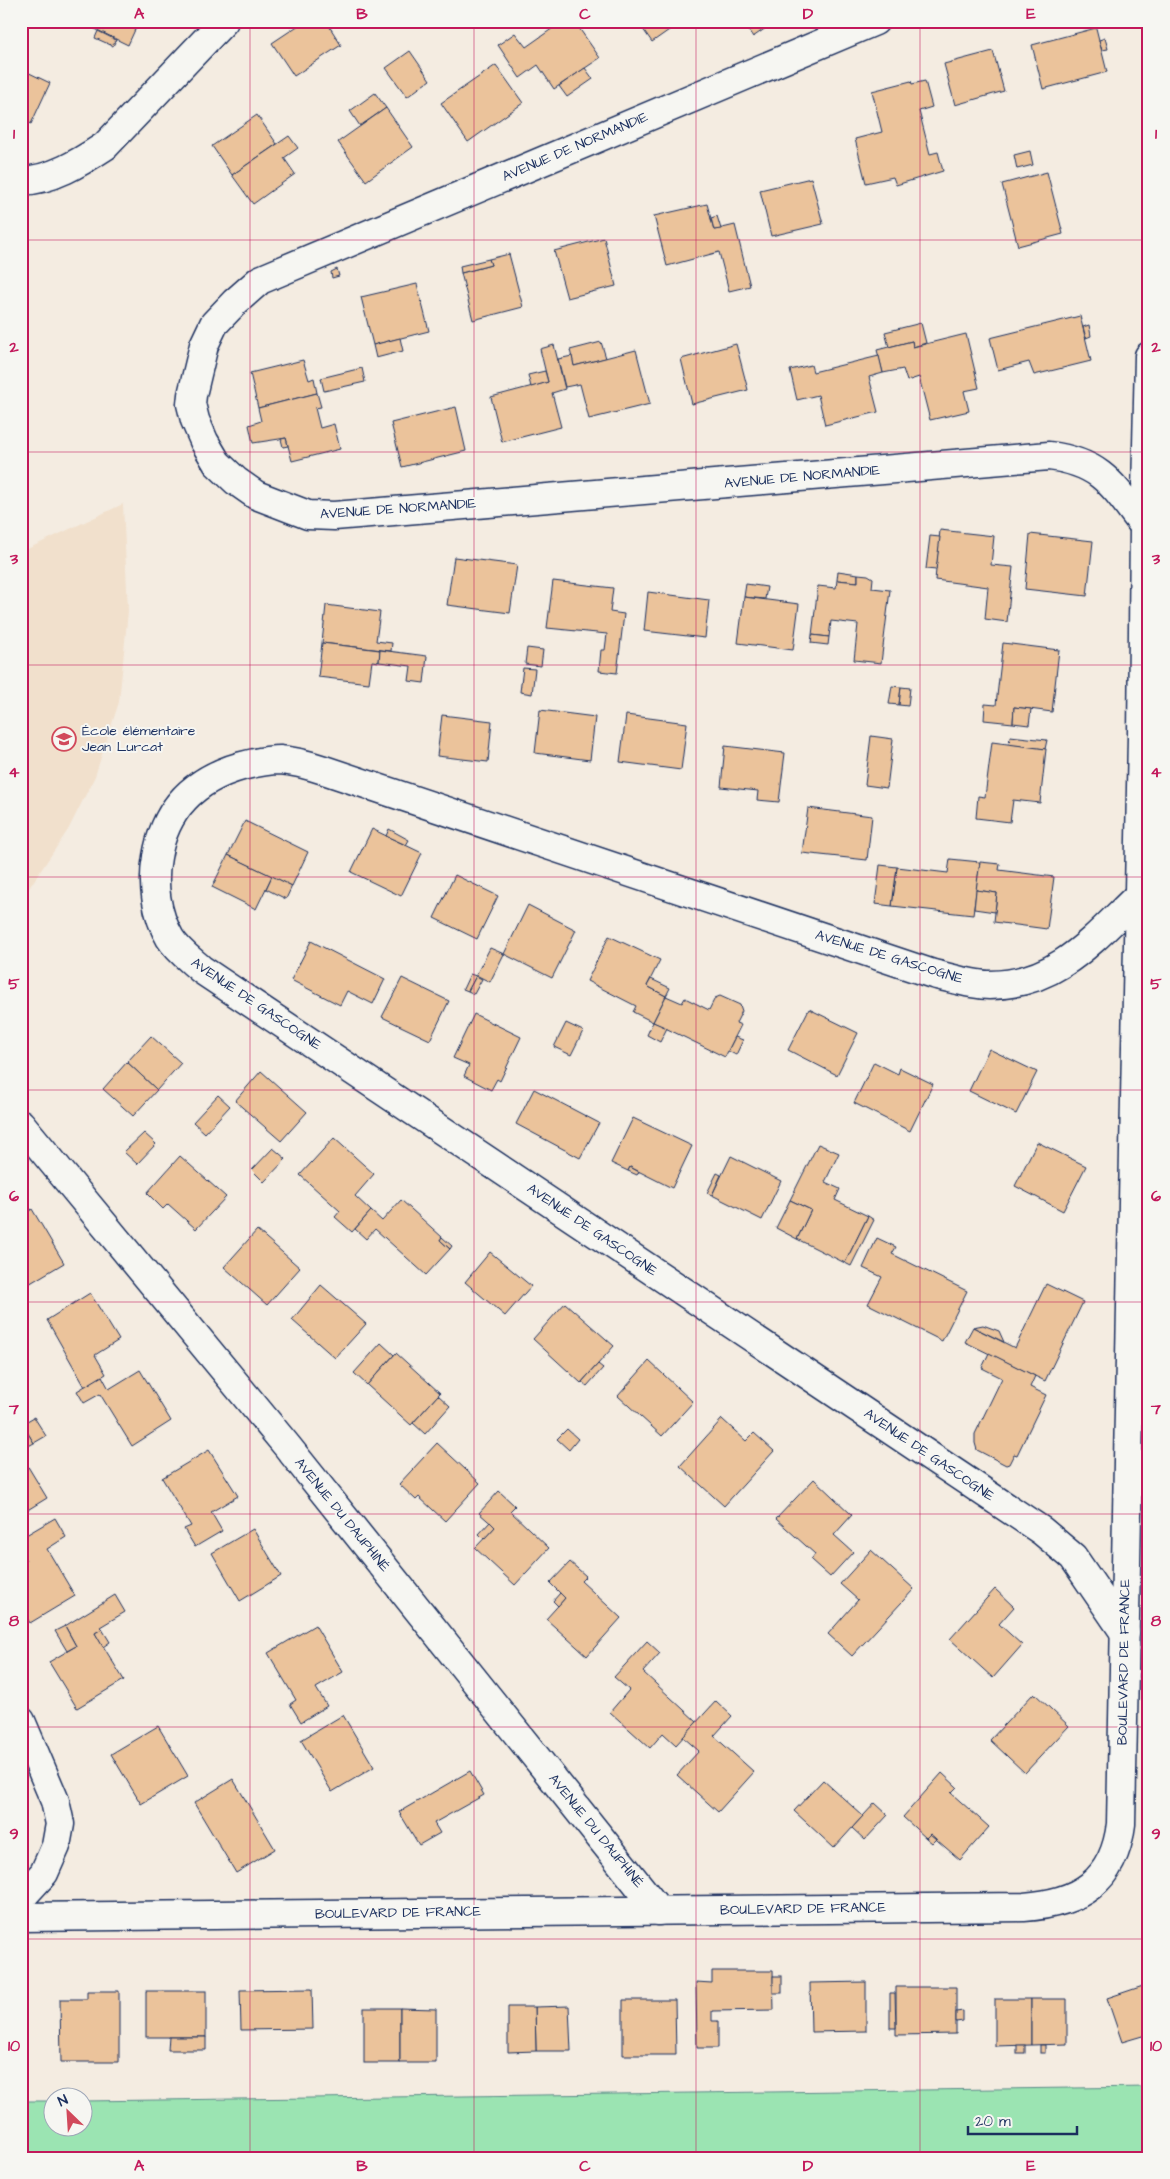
<svg xmlns="http://www.w3.org/2000/svg" width="1170" height="2179" viewBox="0 0 1170 2179" font-family="'Architects Daughter',sans-serif">
<style>
.built{fill:#f1e0cc}
.green{fill:#9be4b2;stroke:#5b8a88}
.building{fill:#ebc39b;stroke:#1b2f5e}
.lines{fill:none;stroke-linecap:round;stroke-linejoin:round}
.minor-casing{stroke:#1b2f5e;stroke-width:31}
.minor{stroke:#f6f6f2;stroke-width:28}
.grid{fill:none;stroke:#c2185b;stroke-width:1;stroke-opacity:0.55}
.labels{text-anchor:middle;dominant-baseline:central;stroke-width:4;stroke-linejoin:round;paint-order:stroke}
.street-label{font-size:14px;fill:#1b2f5e;stroke:#f6f6f2}
.poi-label{font-size:14px;fill:#1b2f5e;stroke:#f6f6f2;text-anchor:start}
.neatline{fill:none;stroke:#c2185b;stroke-width:2}
.grid-label{font-size:16px;text-anchor:middle;font-weight:bold;fill:#c2185b}
</style>
<rect width="100%" height="100%" fill="#f4ece1"/>
<filter id="ink" filterUnits="userSpaceOnUse"><feTurbulence type="fractalNoise" baseFrequency=".02" numOctaves="2"/><feDisplacementMap in="SourceGraphic" scale="10" xChannelSelector="R" yChannelSelector="G"/><feConvolveMatrix kernelMatrix="1 2 1 2 8 2 1 2 1" color-interpolation-filters="sRGB"/></filter>
<g filter="url(#ink)">
<!-- built -->
<path class="built" d="M123,504l5,107 -9,91 -24,74 -27,54 -47,70v-348z"/>
<!-- green -->
<path class="green" d="M1149,2087v71h-1128v-57h31v25h30l1,-25z"/>
<!-- building -->
<g class="building">
<path d="M89,21h50l-11,24 -41,-20z"/>
<path d="M305,21h10l2,4 9,-4 15,24 -47,31 -22,-33z"/>
<path d="M563,21h11l26,37 -46,31 -16,-24 -18,13 -22,-33 17,-12 11,14z"/>
<path d="M629,21h53l-30,21 -14,-20 -6,4z"/>
<path d="M742,21h34l-23,16z"/>
<path d="M1096,28l11,44 -64,17 -11,-44z"/>
<path d="M98,31l18,9 -3,6 -18,-8z"/>
<path d="M1105,38l3,11 -6,1 -3,-10z"/>
<path d="M410,51l20,29 -23,17 -21,-29z"/>
<path d="M993,51l11,40 -49,14 -11,-41z"/>
<path d="M496,65l27,38 -55,39 -27,-39z"/>
<path d="M585,68l8,11 -26,18 -8,-11z"/>
<path d="M21,69l29,14 -19,41 -10,-5z"/>
<path d="M911,81l1,3 13,-3 7,26 -13,4 11,43 8,-2 5,19 -47,14 -3,-8 -27,6 -11,-44 27,-7 -10,-41z"/>
<path d="M375,93l11,15 -26,18 -10,-15z"/>
<path d="M386,108l27,39 -47,34 -28,-39z"/>
<path d="M257,115l20,29 -45,31 -20,-29z"/>
<path d="M289,136l9,12 -14,10 11,16 -42,30 -21,-29z"/>
<path d="M1030,151l3,14 -16,4 -3,-14z"/>
<path d="M1047,172l16,62 -45,12 -16,-62z"/>
<path d="M811,178l12,46 -52,12 -11,-46z"/>
<path d="M707,204l7,26 21,-5 15,61 -21,5 -10,-39 -52,14 -13,-50z"/>
<path d="M717,216l4,13 -7,1 -3,-12z"/>
<path d="M604,238l12,48 -49,12 -13,-47z"/>
<path d="M509,254l14,53 -50,13 -12,-47 30,-8 -2,-6z"/>
<path d="M489,259l2,6 -30,8 -1,-7z"/>
<path d="M337,269l2,7 -7,2 -1,-6z"/>
<path d="M417,284l12,47 -56,14 -12,-48z"/>
<path d="M1080,316l11,45 -57,14 -5,-13 -31,8 -8,-32z"/>
<path d="M921,323l5,20 -13,4 -1,-6 -23,6 -4,-15z"/>
<path d="M1089,325l2,11 -5,2 -3,-11z"/>
<path d="M966,334l13,54 -15,3 5,20 -39,9 -11,-43 -12,4 -4,-12 -20,4 -6,-23 35,-9 1,6z"/>
<path d="M400,338l3,13 -27,7 -3,-13z"/>
<path d="M601,342l5,16 -32,8 -4,-16z"/>
<path d="M736,344l12,46 -56,14 -11,-45z"/>
<path d="M554,345l11,44 -13,4 9,34 -59,15 -11,-45 57,-15 -8,-33z"/>
<path d="M636,350l14,54 -61,15 -9,-35 -15,3 -7,-28 14,-3 2,10z"/>
<path d="M879,356l4,17 -14,4 9,35 -53,13 -7,-30 -21,5 -7,-30 21,-5 2,7z"/>
<path d="M303,360l6,20 5,-2 3,15 -59,15 -8,-35z"/>
<path d="M362,368l3,14 -41,9 -3,-13z"/>
<path d="M545,371l3,11 -17,5 -3,-12z"/>
<path d="M317,393l4,14 -6,1 5,20 14,-4 6,25 -48,12 -6,-23 -33,5 -4,-18 12,-4 -3,-13z"/>
<path d="M456,407l10,44 -64,16 -11,-44z"/>
<path d="M286,438l2,8 -5,1 -2,-8z"/>
<path d="M940,530l54,6 -3,29 22,2 -6,55 -22,-3 3,-32 -53,-7z"/>
<path d="M1030,534l63,7 -6,55 -62,-7z"/>
<path d="M930,536l10,1 -4,33 -10,-1z"/>
<path d="M454,557l63,8 -7,48 -63,-8z"/>
<path d="M838,571l20,3v8l-21,-2z"/>
<path d="M858,574l10,1 5,3 -1,10 18,2 -9,73 -27,-3 4,-36 -27,-3 -2,16 -17,-2 6,-49 18,2 1,-8 21,2z"/>
<path d="M553,581l60,7 -3,24 14,2 -7,59 -18,-2 2,-21h4l2,-16 -60,-6z"/>
<path d="M746,584l21,3 -2,12 -21,-2z"/>
<path d="M648,592l61,8 -4,38 -61,-7z"/>
<path d="M744,597l55,7 -6,46 -55,-7z"/>
<path d="M326,605l54,7 -4,29 16,2 -1,8 -69,-8z"/>
<path d="M812,635l17,2 -1,8 -17,-2z"/>
<path d="M322,643l58,7 -1,12 -7,-1 -3,22 -51,-6z"/>
<path d="M1003,643l56,7 -7,62 -38,-5 -1,16 -29,-3 1,-16 11,1z"/>
<path d="M527,648l16,2 -2,16 -16,-2z"/>
<path d="M380,650l47,6 -3,27 -15,-2 2,-15 -32,-4z"/>
<path d="M523,668l12,1 -3,25 -12,-2z"/>
<path d="M892,686l9,1 -2,18 -10,-1z"/>
<path d="M901,687l9,1 -2,18 -9,-1z"/>
<path d="M1014,707l17,2 -2,16 -16,-2z"/>
<path d="M540,710l55,7 -5,43 -55,-7z"/>
<path d="M442,715l50,6 -4,41 -51,-6z"/>
<path d="M626,715l61,8 -6,47 -61,-8z"/>
<path d="M871,736l22,3 -6,49 -22,-3z"/>
<path d="M1010,736l37,4 -2,9 -36,-4z"/>
<path d="M992,742l54,7 -6,54 -27,-3 -3,22 -34,-4 2,-22 7,1z"/>
<path d="M725,746l60,7 -6,49 -22,-2 1,-9 -37,-4z"/>
<path d="M808,808l64,8 -5,44 -65,-7z"/>
<path d="M245,821l63,31 -16,34 -64,-31z"/>
<path d="M372,829l50,24 -21,43 -50,-24z"/>
<path d="M389,829l20,11 -3,5 -20,-9z"/>
<path d="M228,855l44,21 -16,33 -44,-22z"/>
<path d="M950,859l30,3 -7,53 -81,-9 5,-39 51,6z"/>
<path d="M980,862l20,2 -1,6 55,7 -7,52 -53,-7 3,-29 -21,-3z"/>
<path d="M880,865l17,2 -5,39 -17,-2z"/>
<path d="M455,875l43,21 -21,43 -43,-21z"/>
<path d="M272,876l20,10 -6,13 -20,-10z"/>
<path d="M976,890l21,3 -2,19 -21,-3z"/>
<path d="M528,905l48,25 -24,48 -48,-24z"/>
<path d="M609,936l51,24 -13,26 19,10 -13,26 -20,-10 3,-6 -49,-25z"/>
<path d="M311,941l74,38 -12,25 -26,-13 -7,14 -49,-25z"/>
<path d="M490,948l14,6 -14,28 -14,-7z"/>
<path d="M470,974l6,2 -8,15 -5,-2z"/>
<path d="M476,976l6,3 -8,15 -6,-3z"/>
<path d="M402,978l47,23 -19,39 -48,-23z"/>
<path d="M651,979l19,9 -4,8 -19,-10z"/>
<path d="M666,996l16,7 3,-5 24,12 6,-12 5,-2 20,9 2,6 -6,12 5,2 -16,32 -72,-35z"/>
<path d="M809,1009l49,24 -21,42 -49,-25z"/>
<path d="M474,1014l47,23 -21,44 -3,-2 -6,11 -27,-14 5,-11 -16,-7z"/>
<path d="M653,1022l14,6 -7,14 -13,-7z"/>
<path d="M566,1023l17,8 -12,24 -17,-8z"/>
<path d="M151,1036l30,27 -24,27 -30,-28z"/>
<path d="M735,1037l8,3 -7,15 -8,-4z"/>
<path d="M989,1049l48,23 -21,42 -47,-23z"/>
<path d="M127,1062l30,28 -24,26 -30,-27z"/>
<path d="M874,1062l24,12 2,-6 33,16 -23,47 -56,-28z"/>
<path d="M261,1071l46,41 -26,29 -46,-40z"/>
<path d="M534,1089l65,34 -19,35 -64,-34z"/>
<path d="M218,1095l12,11 -25,27 -12,-11z"/>
<path d="M633,1118l59,28 -20,42 -42,-21 -2,4 -17,-8z"/>
<path d="M144,1133l12,11 -19,20 -13,-12z"/>
<path d="M334,1138l40,36 -19,22 16,15 -19,21 -17,-15 5,-6 -40,-36z"/>
<path d="M1037,1142l49,24 -23,45 -48,-25z"/>
<path d="M818,1144l21,9 -14,29 15,7 -5,11 33,16 -23,47 -48,-24 14,-29 -21,-10z"/>
<path d="M273,1148l13,11 -22,23 -12,-12z"/>
<path d="M180,1156l46,41 -30,32 -28,-25 -5,5 -16,-16z"/>
<path d="M731,1156l50,25 -19,39 -50,-25z"/>
<path d="M630,1167l9,5 -2,3 -9,-4z"/>
<path d="M717,1173l4,2 -9,20 -5,-2z"/>
<path d="M401,1200l41,37 -2,3 10,9 -24,26 -51,-46 -9,10 -11,-10 16,-18 11,10z"/>
<path d="M790,1200l21,10 -14,29 -21,-11z"/>
<path d="M32,1209l32,54 -42,25 -1,-72z"/>
<path d="M868,1216l6,4 -23,46 -6,-3z"/>
<path d="M257,1230l43,38 -33,37 -43,-38z"/>
<path d="M442,1237l10,9 -2,3 -10,-9z"/>
<path d="M877,1238l19,9 -4,7 75,37 -25,50 -74,-37 14,-27 -19,-9z"/>
<path d="M490,1252l41,34 -26,30 -40,-34z"/>
<path d="M1046,1284l37,18 -38,79 -80,-39 8,-15 42,21z"/>
<path d="M321,1285l45,39 -31,34 -43,-38z"/>
<path d="M90,1293l29,47 -24,15 11,19 -21,13 -38,-67z"/>
<path d="M565,1303l49,43 -33,37 -48,-44z"/>
<path d="M983,1325l16,6 5,11 -31,-15z"/>
<path d="M381,1343l13,12 -27,30 -13,-12z"/>
<path d="M396,1353l44,40 -29,32 -44,-40z"/>
<path d="M989,1353l46,23 -5,11 16,8 -29,60 -3,-1 -5,10 -3,1 -29,-15 -2,-7v-9l27,-56 -20,-10z"/>
<path d="M649,1361l44,41 -31,34 -44,-40z"/>
<path d="M598,1364l5,4 -16,18 -5,-4z"/>
<path d="M140,1370l31,51 -39,25 -32,-52 -16,9 -7,-12 25,-15 7,13z"/>
<path d="M438,1395l12,11 -25,28 -12,-11z"/>
<path d="M34,1417l12,19 -12,7 -12,-19z"/>
<path d="M722,1419l24,22 8,-8 20,18 -50,55 -44,-40z"/>
<path d="M22,1424l12,19 -13,7v-25z"/>
<path d="M567,1429l11,10 -9,11 -12,-11z"/>
<path d="M437,1443l43,40 -35,38 -26,-24 -3,3 -17,-16z"/>
<path d="M209,1450l29,46 -27,16 11,19 -27,16 -11,-18 7,-3 -29,-48z"/>
<path d="M21,1455l26,43 -26,16z"/>
<path d="M814,1479l38,36 -18,20 19,17 -23,25 -19,-17 4,-6 -39,-35z"/>
<path d="M499,1491l16,15 -5,5 39,37 -34,37 -40,-37 20,-21 -16,-14z"/>
<path d="M55,1518l11,19 -19,12 28,47 -45,27 -9,-14v-45l5,-3 -5,-9v-14z"/>
<path d="M490,1522l5,5 -11,12 -5,-5z"/>
<path d="M253,1529l28,47 -41,25 -28,-48z"/>
<path d="M871,1550l43,39 -62,67 -24,-22 30,-34 -18,-16z"/>
<path d="M570,1562l16,14 -5,5 40,37 -34,38 -41,-37 19,-21 -15,-15z"/>
<path d="M995,1589l19,18 -15,17 23,21 -29,33 -43,-39z"/>
<path d="M560,1593l5,5 -7,8 -5,-5z"/>
<path d="M115,1595l10,17 -25,15 2,2 -7,4 29,47 -47,28 -28,-46 27,-16 -11,-20z"/>
<path d="M315,1625l28,47 -27,16 11,18 -26,16 -11,-18 6,-4 -28,-47z"/>
<path d="M65,1626l11,20 -9,5 -12,-20z"/>
<path d="M102,1629l8,13 -7,5 -8,-14z"/>
<path d="M647,1641l13,12 -17,19 54,50 -21,23 -13,-12 -13,15 -40,-36 19,-22 -15,-13z"/>
<path d="M1034,1693l35,33 -44,47 -35,-33z"/>
<path d="M716,1701l16,15 -18,20 40,36 -36,40 -41,-37 22,-24 -16,-14z"/>
<path d="M343,1715l31,52 -42,25 -31,-52z"/>
<path d="M158,1726l30,50 -47,28 -30,-50z"/>
<path d="M470,1771l14,24 -50,28 6,10 -21,12 -20,-33z"/>
<path d="M942,1773l15,14 -6,6 38,34 -29,33 -30,-26 -4,4 -23,-21z"/>
<path d="M233,1779l42,70 -39,24 -42,-70z"/>
<path d="M823,1780l40,36 -29,32 -40,-37z"/>
<path d="M875,1803l13,12 -23,25 -13,-12z"/>
<path d="M930,1834l6,5 -4,4 -6,-5z"/>
<path d="M712,1971h61l1,39 -62,1v10h6v27h-21l-1,-66 16,1z"/>
<rect x="773" y="1976" width="9" height="17"/>
<path d="M866,1982v49l-55,1 -1,-49z"/>
<path d="M1149,1984v50l-27,8 -15,-44z"/>
<path d="M896,1987h60v47l-60,1z"/>
<path d="M312,1989l1,40 -72,1 -1,-40z"/>
<path d="M87,1991h32v71h-58l-1,-63h27z"/>
<rect x="146" y="1991" width="60" height="46"/>
<path d="M890,1993h5l1,35h-6z"/>
<path d="M995,1999h36v46l-36,1z"/>
<path d="M1031,1999h36v45l-36,1z"/>
<path d="M623,2000h52l1,55h-53z"/>
<path d="M569,2006l2,45h-35l-1,-44z"/>
<path d="M508,2007h27l1,44 -28,1z"/>
<rect x="364" y="2008" width="36" height="55"/>
<path d="M400,2008l36,1v54h-36z"/>
<path d="M963,2011v10l-7,1v-10z"/>
<path d="M169,2037h37v13h-38z"/>
<rect x="1017" y="2045" width="8" height="8"/>
<rect x="1040" y="2045" width="5" height="8"/>
</g>
<g class="lines">
<!-- minor casing -->
<g class="minor-casing">
<g id="minor">
<path d="M875,21l-615,259 -25,22 -21,22 -10,21 -12,50 -1,9 4,16 9,21 13,22 19,18 20,14 52,20 26,1 715,-60c54,7 64,30 95,70"/>
<path d="M21,181c31,-1 58,-18 84,-35l119,-125"/>
<path d="M21,1124l266,322 372,465"/>
<path d="M1125,1633l-52,-76 -31,-26 -840,-561c-11,-10 -24,-19 -32,-32 -14,-24 -18,-55 -13,-81 8,-49 38,-78 85,-91 12,-3 26,-6 38,-6 15,1 29,5 44,10l609,204c18,4 38,11 56,11 68,0 104,-46 149,-89"/>
<path d="M21,1721l34,80 5,23 -4,22 -12,27 -23,25"/>
<path d="M21,1917l1003,-10c55,-4 90,-25 97,-83l21,-1088 2,-210 2,-34 3,-136"/>
</g>
</g>
<!-- minor -->
<use href="#minor" class="minor"/>
</g>
</g>
<!-- grid -->
<path class="grid" d="M250,21v2137M474,21v2137M696,21v2137M920,21v2137M21,240h1128M21,452h1128M21,665h1128M21,877h1128M21,1090h1128M21,1302h1128M21,1514h1128M21,1727h1128M21,1939h1128"/>
<!-- icons -->
<defs>
<g id="school-ring" transform="scale(1.25)"><circle r="9.5" fill="#f6f6f2" stroke="#d1495b" stroke-width="1.5"/><path d="M0-5L7-2L0 1L-7-2ZM-4 1L0 2.5L4 1V4Q0 6-4 4Z" fill="#d1495b"/></g>
</defs>
<g fill-rule="evenodd">
<use href="#school-ring" x="64" y="739"/>
</g>
<g class="labels">
<!-- street labels -->
<g class="street-label">
<text transform="translate(575 147) rotate(-23)">AVENUE DE NORMANDIE</text>
<text transform="translate(802 477) rotate(-5)">AVENUE DE NORMANDIE</text>
<text transform="translate(398 509) rotate(-4)">AVENUE DE NORMANDIE</text>
<text transform="translate(889 957) rotate(17)">AVENUE DE GASCOGNE</text>
<text transform="translate(256 1004) rotate(34)">AVENUE DE GASCOGNE</text>
<text transform="translate(592 1230) rotate(34)">AVENUE DE GASCOGNE</text>
<text transform="translate(929 1455) rotate(34)">AVENUE DE GASCOGNE</text>
<text transform="translate(342 1515) rotate(51)">AVENUE DU DAUPHINÉ</text>
<text transform="translate(1124 1662) rotate(-89)">BOULEVARD DE FRANCE</text>
<text transform="translate(596 1831) rotate(51)">AVENUE DU DAUPHINÉ</text>
<text transform="translate(803 1909) rotate(-1)">BOULEVARD DE FRANCE</text>
<text transform="translate(398 1913) rotate(-1)">BOULEVARD DE FRANCE</text>
</g>
<!-- poi labels -->
<g class="poi-label">
<text x="82" y="731">École élémentaire<tspan x="82" dy="16">Jean Lurcat</tspan></text>
</g>
</g>
<!-- margin -->
<rect width="1170" height="2179" fill="none" stroke="#f6f6f2" stroke-width="55"/>
<!-- north arrow -->
<g transform="translate(68 2112) rotate(335)"><circle r="24" fill="#f6f6f2" stroke="#9ea6b7"/>
<path d="M0-4L9 19L0 12L-9 19Z" fill="#d1495b"/>
<text y="-8" font-size="14" font-weight="bold" text-anchor="middle" fill="#1b2f5e">N</text>
</g>
<!-- scale -->
<path d="M968 2126v8h109v-8" fill="none" stroke="#1b2f5e" stroke-width="2.5"/>
<text x="975" y="2126" font-size="15" fill="#1b2f5e" stroke="#f6f6f2" stroke-width="4" paint-order="stroke">20 m</text>
<rect x="28" y="28" width="1114" height="2124" class="neatline"/>
<g class="grid-label">
<text x="139" y="19">A</text>
<text x="362" y="19">B</text>
<text x="585" y="19">C</text>
<text x="808" y="19">D</text>
<text x="1031" y="19">E</text>
<text x="14" y="139">1</text>
<text x="1156" y="139">1</text>
<text x="14" y="352">2</text>
<text x="1156" y="352">2</text>
<text x="14" y="564">3</text>
<text x="1156" y="564">3</text>
<text x="14" y="777">4</text>
<text x="1156" y="777">4</text>
<text x="14" y="989">5</text>
<text x="1156" y="989">5</text>
<text x="14" y="1201">6</text>
<text x="1156" y="1201">6</text>
<text x="14" y="1414">7</text>
<text x="1156" y="1414">7</text>
<text x="14" y="1626">8</text>
<text x="1156" y="1626">8</text>
<text x="14" y="1839">9</text>
<text x="1156" y="1839">9</text>
<text x="14" y="2051">10</text>
<text x="1156" y="2051">10</text>
<text x="139" y="2171">A</text>
<text x="362" y="2171">B</text>
<text x="585" y="2171">C</text>
<text x="808" y="2171">D</text>
<text x="1031" y="2171">E</text>
</g>
</svg>
